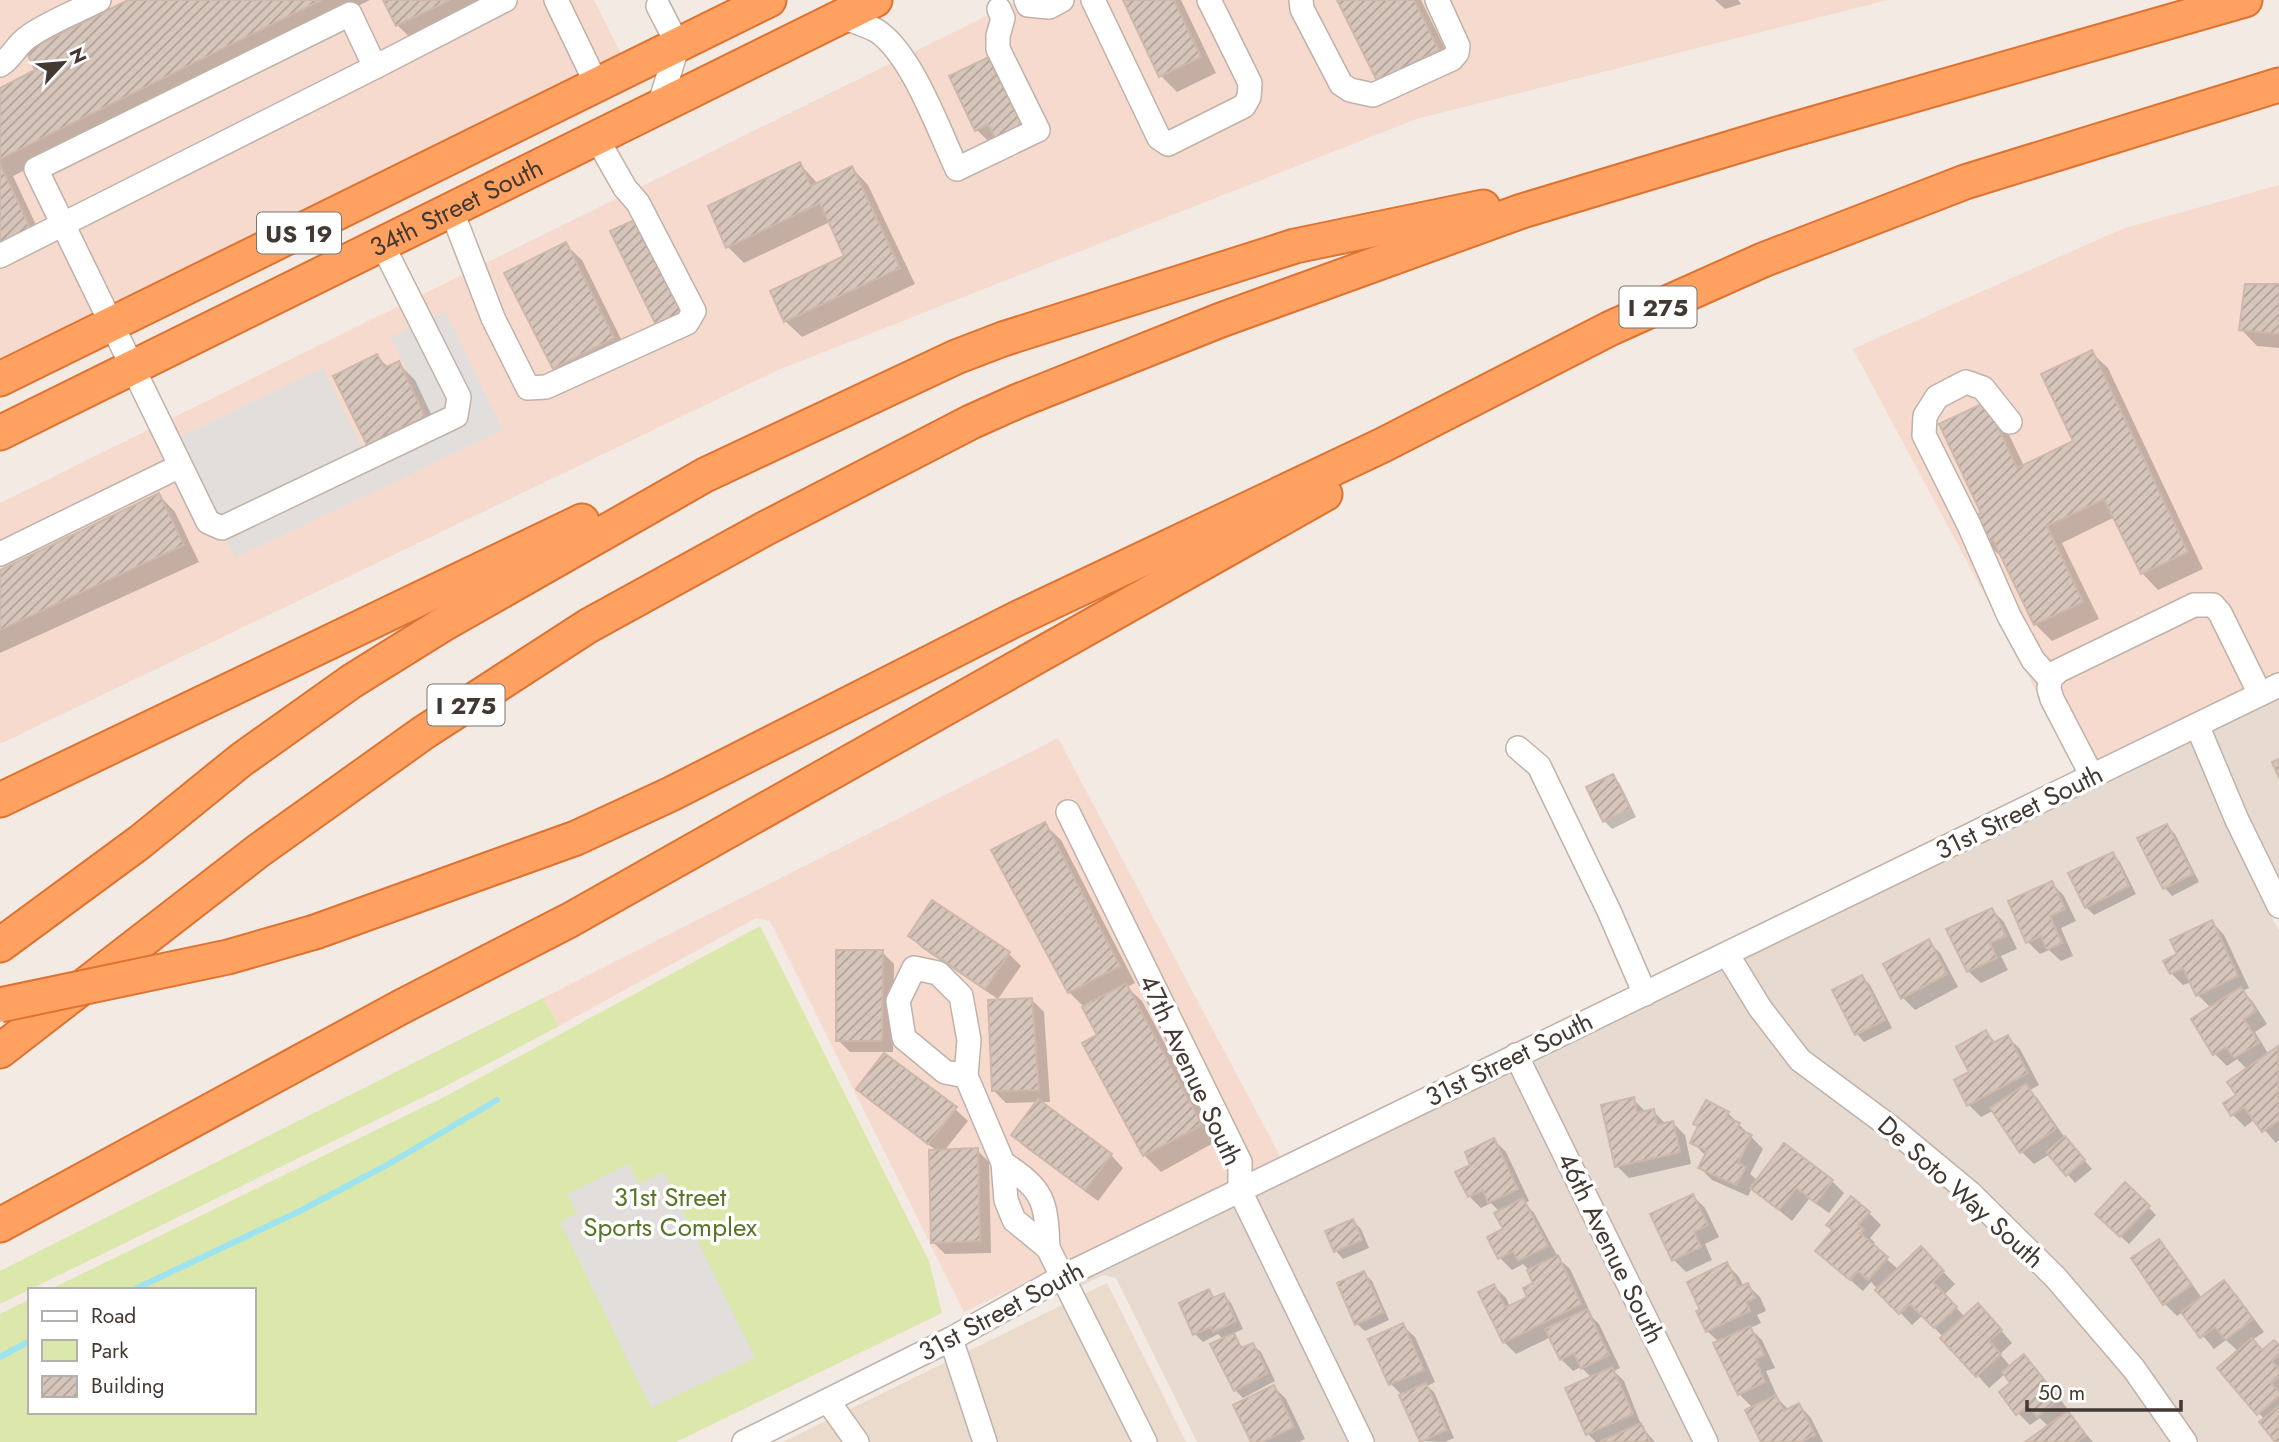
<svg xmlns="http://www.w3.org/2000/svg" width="2279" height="1442" viewBox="0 0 2279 1442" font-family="Jost,sans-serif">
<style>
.residential{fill:#e6dad1}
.commercial{fill:#f5dacd}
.education{fill:#ebdbcd}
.green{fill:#dbe7ab}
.parking{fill:#e2dedc}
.shadow{fill:#0003}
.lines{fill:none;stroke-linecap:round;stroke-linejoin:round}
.stream{stroke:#9ee3f0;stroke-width:6}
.building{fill:url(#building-hatch);stroke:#ceb8ac;stroke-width:2}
.minor-casing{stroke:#c0b2a9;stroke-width:26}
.highway-casing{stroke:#de7331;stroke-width:37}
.minor{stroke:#fff;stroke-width:23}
.highway{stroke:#ffa261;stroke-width:33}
.highway-bridge-casing{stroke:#de7331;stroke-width:37;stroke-linecap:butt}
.highway-bridge{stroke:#ffa261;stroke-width:33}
.labels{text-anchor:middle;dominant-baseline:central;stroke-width:7;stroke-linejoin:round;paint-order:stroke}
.shield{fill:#fff;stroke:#7b7470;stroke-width:2}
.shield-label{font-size:24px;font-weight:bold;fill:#433933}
.street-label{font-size:26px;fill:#433933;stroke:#fff}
.park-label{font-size:26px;fill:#587527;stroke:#fff}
</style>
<defs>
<pattern id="building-hatch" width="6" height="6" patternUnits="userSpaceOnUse" patternTransform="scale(1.75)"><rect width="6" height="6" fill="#d6c5bb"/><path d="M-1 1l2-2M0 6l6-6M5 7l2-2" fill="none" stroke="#afa199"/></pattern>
</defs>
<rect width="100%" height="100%" fill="#f2eae3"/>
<!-- residential -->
<g class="residential">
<path d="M2279,697v185l-31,-67 -36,-86z"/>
<path d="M2191,740l35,85 33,70 20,35v512h-80l-56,-80 -78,-92 -88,-86 -75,-63 -94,-69 -38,-50 -26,-44z"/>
<path d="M1722,969l28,46 40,52 96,71 74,63 87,84 77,91 46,66h-450l-188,-383z"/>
<path d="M1510,1070l183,372h-318l-120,-247z"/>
<path d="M1233,1206l116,236h-152l-81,-164 -13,-3 -40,20 -2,-5z"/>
</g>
<!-- commercial -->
<g class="commercial">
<path d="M0,0h594l30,60 -624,307z"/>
<path d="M1019,0h869l-472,119 -638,251 -778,374v-241z"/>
<path d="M2279,185v488l-200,98 -226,-422 269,-120z"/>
<path d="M1058,738l223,420 -29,15 -2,-16 -176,-359 -21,10 175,358v19l-264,127 -194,-391 -14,-3 -197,108 -16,-28z"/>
</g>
<!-- education -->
<path class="education" d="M1107,1283l79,159h-403z"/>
<!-- green -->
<g class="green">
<path d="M760,926l169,335 13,52 -266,129h-676v-128l30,-15v113h224v-122h-205l399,-195z"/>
<path d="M543,998l16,28 -115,61 -444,217v-33z"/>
</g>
<!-- parking -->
<g class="parking">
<path d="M445,311l58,119 -268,128 -58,-120 146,-70 39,80 67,-32 -38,-79z"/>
<path d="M629,1164l10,20 25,-12 91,186 -104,50 -91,-186 17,-8 -10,-20z"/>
</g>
<!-- shadow -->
<g class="shadow">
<path d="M132,0h238l-357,176 33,70 -46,22v-179l37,-18z"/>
<path d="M385,0h115l-86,41 -17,-16z"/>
<path d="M1125,0h56l35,73 -39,19 -16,-16z"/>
<path d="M1339,0h82l33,67 -60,29z"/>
<path d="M1715,0h23l3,4 -16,5z"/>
<path d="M989,59l12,12 32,67 -44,4 -12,-12z"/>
<path d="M800,164l18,20 34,-16 16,17 47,99 -113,53 -17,-16 61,-64 -16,-35 -86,41 -16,-16z"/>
<path d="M565,244l17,16 47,95 -58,30 -17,-17 -48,-94z"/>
<path d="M2279,286v62l-22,-2 -16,-17z"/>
<path d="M2091,352l17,16 95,201 -45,21 -16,-17 -27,-56 -53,26 37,76 -47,22 -17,-17 -31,-65 -18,-16 -3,-29 -42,-89 61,-5 22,46 51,-24z"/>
<path d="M377,356l12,12 9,-5 17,17 25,53 -55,27 -16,-16z"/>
<path d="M159,495l16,17 24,50 -199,91v-81z"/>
<path d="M1613,776l7,8 16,33 -24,12 -8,-8 -16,-33z"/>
<path d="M1044,824l17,16 74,143 -8,4 15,14 75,140 -56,31 -17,-17 -59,-111 14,-8 -16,-30 -14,-14z"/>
<path d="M2167,826l8,8 24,48 -27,14 -7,-8z"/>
<path d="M2112,854l8,8 16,32 -42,21 -8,-8z"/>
<path d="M2052,883l12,13 12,25 -15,7 12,28 -12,5 -12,-11 -9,4 -12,-12z"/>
<path d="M1992,910l12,12 13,27 -16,7 7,14 -27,13 -13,-12z"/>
<path d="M2212,922l12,13 25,53 -6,3 10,11 14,22 -12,8 14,23 9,-6 1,1v90l-3,3 -21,-24 -10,8 -12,-12 15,-45 -11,-11 -10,7 -12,-12 -4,-46 -13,-13 -6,-13 -9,3 -12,-12 8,-18z"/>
<path d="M910,936l99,18 12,12 -23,33 -76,-51z"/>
<path d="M1928,941l12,12 18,34 -43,23 -12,-12z"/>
<path d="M882,952l12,12 -1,88h-43l-12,-12z"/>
<path d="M1862,977l8,8 22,43 -28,14 -7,-8 -22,-43z"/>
<path d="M1032,1000l12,12 6,90h-11l72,53 12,13 -25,33 -73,-54 -12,-12 25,-33 -32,1 -12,-12z"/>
<path d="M1986,1032l10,11 12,-6 12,12 19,36 -9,5 8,9 27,39 27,31 -17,14 -25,-29 -16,10 -12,-12 -28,-42 -13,7 -12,-12 2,-32z"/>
<path d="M858,1089l97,20 13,12 -24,30 33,-1 12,12 2,91 -46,1 -12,-12 4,-91 -67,-50z"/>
<path d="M1633,1099l12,12h8l12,12h8l12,12 6,29 -62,14 -12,-12z"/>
<path d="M1728,1113l35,36 -13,25 8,7h74l12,12 -15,20 -20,-14 -17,22 -40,-33 -4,8 -36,-16 -12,-12 6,-12 -14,-14z"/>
<path d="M1494,1140l12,12 23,49 -4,2 9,10 25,46 11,10 23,49 6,6 21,44 -6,3 10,10 18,46 13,15h-59l-8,-8 4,-56 -11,-11 -8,4 -12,-12 -10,-22 -35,17 -12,-12 -10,-56 12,12 4,9 19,-9 7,-14 -6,-13 -7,-7 -11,6 -12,-12 5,-29 -5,-17 -9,-9 -10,5 -12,-12 4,-30z"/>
<path d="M2125,1184l31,31 -27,29 -32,-30z"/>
<path d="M1693,1196l12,12 14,29 -14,7 7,16 -26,12 -12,-12z"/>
<path d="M1869,1213l12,12 -11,13 5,5 -3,3 27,24 22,-21 34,35 -11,11 21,22 25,1 22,25 -12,11 11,13 13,-11 12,12 34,44 -2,1 25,29h-65l21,-15 -9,-9 -10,7 -12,-12 -5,-30 -8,-9 -16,14 -66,-73 -11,10 -41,-43 -8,9 -46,-40z"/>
<path d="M1353,1221l8,8 8,19 -26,11 -7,-8z"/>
<path d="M2158,1241l12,12 32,45 22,-16 12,12 28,38 -12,8 11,11 16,-4v95l-14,-22 -45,-52 19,-16 -13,-12 -12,9 -31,-37 -6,4 -12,-12z"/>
<path d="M1727,1264l12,13 5,10 3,-2 13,12 6,14 -9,4 4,8 -11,5 12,12 13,28 -9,3 10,23 -2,1 15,15 10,-5 12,13 12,24h-60l-10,-34 -14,-14 -20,-52 -12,-11z"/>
<path d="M1364,1273l8,8 17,39 -24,11 -8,-7z"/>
<path d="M1208,1291l8,7 8,-3 7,8 12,26 -11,5 12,15 9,-4 8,7 14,29 -32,17 -8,-8 -11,-50 -6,-6 -15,8 -8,-8z"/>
<path d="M1402,1325l13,12 20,45 -8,4 7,6 20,46 -9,4 -24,-1 -19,-46 -11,-11z"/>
<path d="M1274,1387l12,12 19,40 -6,3h-46z"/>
</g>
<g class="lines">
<!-- stream -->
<g class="stream">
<path d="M133,1290l167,-79 87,-46 110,-65"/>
<path d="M0,1357l30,-16"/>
</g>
</g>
<!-- building -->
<g class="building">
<path d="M128,0h193l-321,159v-71l35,-18 -9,-19z"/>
<path d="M383,0h67l-54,26z"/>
<path d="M1123,0h51l27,57 -42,20z"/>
<path d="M1337,0h77l25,50 -62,31z"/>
<path d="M989,57l33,68 -27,13 -7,-14 -13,7 -26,-55z"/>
<path d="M800,162l11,24 41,-20 48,102 -116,54 -14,-31 74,-35 -24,-53 -94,45 -18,-42z"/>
<path d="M0,164l31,66 -31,14z"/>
<path d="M639,218l45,93 -28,14 -46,-94z"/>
<path d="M566,242l48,96 -61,31 -49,-96z"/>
<path d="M2245,284h34v50l-40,-4z"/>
<path d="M2092,350l96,202 -47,22 -37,-75 -57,27 36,76 -49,23 -41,-85 -8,4 -13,-27 9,-4 -42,-89 47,-22 31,66 56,-27 -32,-67z"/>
<path d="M377,354l7,14 15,-7 26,56 -58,28 -34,-69z"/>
<path d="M159,493l25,52 -184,85v-60z"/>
<path d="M2279,759v19l-7,-16z"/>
<path d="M1613,774l17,35 -27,13 -17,-35z"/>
<path d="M1045,822l75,144 -52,27 -77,-143z"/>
<path d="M2167,824l26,50 -30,15 -26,-51z"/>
<path d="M2113,852l16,34 -44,22 -17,-35z"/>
<path d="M2052,881l13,28 -15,7 12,27 -15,7 -6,-14 -15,7 -18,-42z"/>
<path d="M932,900l78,52 -25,37 -77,-53z"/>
<path d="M1992,908l14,28 -16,7 7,15 -30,14 -21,-43z"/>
<path d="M2212,920l26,56 -42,20 -13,-28 -13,6 -7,-13 14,-7 -7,-14z"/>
<path d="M1929,939l18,35 -46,25 -18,-35z"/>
<path d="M836,950h47l-1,91h-46z"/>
<path d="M1862,975l23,45 -30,15 -23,-45z"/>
<path d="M1126,983l76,142 -59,31 -61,-113 15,-8 -15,-28z"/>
<path d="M2241,987l15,24 -12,8 15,24 -25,15 -8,-11 -13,8 -22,-36z"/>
<path d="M1032,998l7,92 -47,1 -4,-91z"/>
<path d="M1986,1030l7,13 15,-8 20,38 -61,33 -13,-26 15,-8 -13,-25z"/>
<path d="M2278,1046l1,74 -17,12 -18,-25 -13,9 -8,-13 13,-8 -9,-13z"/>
<path d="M884,1053l73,54 -29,37 -72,-55z"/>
<path d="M2026,1084l30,45 -36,24 -30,-45z"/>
<path d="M1634,1097l3,16 17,-4 3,16 16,-4 7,31 -65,15 -14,-62z"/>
<path d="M1038,1099l74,55 -27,36 -74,-55z"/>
<path d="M1706,1100l23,12 -3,5 14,6 -3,5 15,7 -14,28 8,4 -10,18 -38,-17 9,-17 -17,-8 8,-17 -5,-2z"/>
<path d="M2065,1136l20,24 -19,16 -20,-24z"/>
<path d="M1494,1138l24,51 -30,14 -5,-13 -15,7 -13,-25 15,-7 -5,-13z"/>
<path d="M1784,1143l49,37 -17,23 -20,-15 -17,22 -29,-22z"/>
<path d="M978,1148l2,93 -49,2 -2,-93z"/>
<path d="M2125,1182l25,24 -30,31 -25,-23z"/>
<path d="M1693,1194l15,31 -14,7 7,15 -29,14 -22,-47z"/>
<path d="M1851,1196l19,16 -12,13 6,5 -4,3 28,24 -20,23 -10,-9 -8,9 -35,-29 18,-21 -7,-5z"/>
<path d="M1523,1198l25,48 -30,15 -5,-10 -15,8 -11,-22 16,-8 -9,-16z"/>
<path d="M1353,1219l9,21 -28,12 -9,-21z"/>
<path d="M2159,1239l33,46 -29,20 -32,-47z"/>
<path d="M1921,1246l23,25 -11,11 24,25 -23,21 -24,-24 -11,10 -24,-24z"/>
<path d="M1558,1255l23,49 -78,39 -25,-51 16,-8 11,23 6,-2 16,-8 -4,-9 10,-5 -6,-13z"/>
<path d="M1727,1262l12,25 9,-4 7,15 -9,4 4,9 -44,21 -10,-21 4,-1 -13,-28z"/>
<path d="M1364,1271l19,41 -28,13 -18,-42z"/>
<path d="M2224,1280l29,39 -28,21 -10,-13 -15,11 -19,-26z"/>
<path d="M1209,1289l4,9 11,-5 12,28 -23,11 -2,-5 -18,8 -14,-32z"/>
<path d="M1978,1303l24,27 -13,11 12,13 -25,23 -36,-39z"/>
<path d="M1587,1309l22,46 -28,14 -7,-16 -14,7 -15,-31z"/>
<path d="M1403,1323l21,47 -35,15 -21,-46z"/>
<path d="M1750,1326l14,29 -9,4 10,23 -27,13 -25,-52z"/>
<path d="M1234,1333l7,15 12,-5 15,30 -34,18 -24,-47z"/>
<path d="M2252,1338l10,12 12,-10 5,5v10l-7,6 7,8v7l-8,7 8,9v4l-22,19 -40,-47z"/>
<path d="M2024,1354l35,45 -22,18 -9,-11 -12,9 -17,-23 11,-9 -8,-11z"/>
<path d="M1612,1367l21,47 -47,21 -21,-47z"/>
<path d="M1426,1383l21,47 -27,12 -21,-47z"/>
<path d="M1274,1385l20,42 -32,15h-11l-18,-37z"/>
<path d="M1776,1395l8,16 15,-8 16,32 -15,7h-39l-16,-32z"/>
<path d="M2279,1406v36h-4l-16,-20z"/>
<path d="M2068,1411l18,24 -9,7h-52z"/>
<path d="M1641,1423l9,19h-49v-1z"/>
</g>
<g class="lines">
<!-- minor casing -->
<g class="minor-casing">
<g id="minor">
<path d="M556,0l41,85"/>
<path d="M1026,0l2,5 21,2 13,-7"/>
<path d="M1093,0l66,138 9,6 76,-38 5,-9 1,-14 -41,-83"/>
<path d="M1301,0l1,9 39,75 9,6 23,5 79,-36 5,-6 1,-7 -21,-46"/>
<path d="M658,6l20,39 -19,61"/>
<path d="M841,17c12,4 26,8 36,14 35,23 62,100 80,138l81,-39 -40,-81v-13l5,-18 -4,-9"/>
<path d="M0,65c12,-7 16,-20 28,-28 21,-15 48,-25 71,-37"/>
<path d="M451,209l42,109 35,70 18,-1 141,-64 7,-12 -56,-108 -13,-15 -29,-51"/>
<path d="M382,244l77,153 -3,19 -234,112 -14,-6 -172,-353 314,-155 25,53 130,-67"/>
<path d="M0,256l375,-189"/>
<path d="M2010,422l-27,-34 -17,-6 -29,15 -12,19 -1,19 45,90 40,91 24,44 17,19"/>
<path d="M0,554l180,-88"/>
<path d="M2197,725l40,95 42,86"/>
<path d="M1518,748l21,18 70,145 36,83"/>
<path d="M2092,776l-40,-77 -3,-10 1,-10 8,-8 136,-66h19l7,8 40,81"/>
<path d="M1068,812l172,350v29l122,251"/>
<path d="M1727,954l33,54 40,52 93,69 76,63 87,86 78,91 51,73"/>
<path d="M1516,1055l190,387"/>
<path d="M966,1076l-21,-4 -41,-34 -6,-37 16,-33 24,5 23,23 8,44 -3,36 37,87 3,37 8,20 34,28 97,194"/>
<path d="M1003,1163c41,27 43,37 45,85"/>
<path d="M951,1339l34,103"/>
<path d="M828,1401l29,41"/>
<path d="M744,1442l207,-103 113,-63 1215,-591"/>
</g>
</g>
<!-- highway casing -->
<g class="highway-casing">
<g id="highway">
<path d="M0,379l769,-379"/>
<path id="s1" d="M0,433l875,-433"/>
<path d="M0,800l582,-279"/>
<path d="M315,932l261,-94 95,-44 345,-175 367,-174 228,-117 152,-68 202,-78 314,-97"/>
<path d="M0,945l140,-103 101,-82 111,-79 90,-56 263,-150 251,-118 47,-18 292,-93 188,-39"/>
<path d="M0,1051l258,-200 165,-118 165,-107 178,-98 205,-106 47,-21 203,-81 301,-109 252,-76 471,-135"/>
<path d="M0,1225l401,-218 169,-87 755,-426"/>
</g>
</g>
<!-- minor -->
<use href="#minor" class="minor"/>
<!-- highway -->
<use href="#highway" class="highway"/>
<!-- highway-bridge casing -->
<g class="highway-bridge-casing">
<path id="highway-bridge" d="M0,1005l228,-48 87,-25"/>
</g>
<!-- highway-bridge -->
<use href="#highway-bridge" class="highway-bridge"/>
</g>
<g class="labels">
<!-- shield labels -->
<g class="shield">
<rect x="257" y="212.5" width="84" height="41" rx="5"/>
<rect x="1619.5" y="286.5" width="77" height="41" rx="5"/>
<rect x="427.5" y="684.5" width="77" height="41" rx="5"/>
</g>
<g class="shield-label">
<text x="299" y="233">US 19</text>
<text x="1658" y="307">I 275</text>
<text x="466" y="705">I 275</text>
</g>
<!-- street labels -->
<g class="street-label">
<text stroke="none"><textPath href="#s1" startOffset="509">34th Street South</textPath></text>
<text transform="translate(2019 812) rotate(-26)">31st Street South</text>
<text transform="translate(1509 1059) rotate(-26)">31st Street South</text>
<text transform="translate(1191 1070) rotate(65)">47th Avenue South</text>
<text transform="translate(1961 1192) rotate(42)">De Soto Way South</text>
<text transform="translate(1611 1248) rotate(64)">46th Avenue South</text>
<text transform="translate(1001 1311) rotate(-28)">31st Street South</text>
</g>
<!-- park labels -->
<g class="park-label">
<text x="670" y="1197">31st Street<tspan x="670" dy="30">Sports Complex</tspan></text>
</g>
</g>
<!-- legend -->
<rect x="28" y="1288" width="228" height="126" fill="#ffffff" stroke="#b4b0ad" stroke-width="2"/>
<rect x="42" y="1311" width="35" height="10" fill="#ffffff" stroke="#b4b0ad" stroke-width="2"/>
<text x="91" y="1323" font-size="21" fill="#433933">Road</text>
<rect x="42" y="1340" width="35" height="21" fill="#dbe7ab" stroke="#b4b0ad" stroke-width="2"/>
<text x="91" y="1358" font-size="21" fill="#433933">Park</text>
<rect x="42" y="1376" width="35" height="21" fill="url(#building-hatch)" stroke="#b4b0ad" stroke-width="2"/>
<text x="91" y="1393" font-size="21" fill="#433933">Building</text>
<!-- north arrow -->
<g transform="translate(63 63) rotate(64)" stroke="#ffffff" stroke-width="5" paint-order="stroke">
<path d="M0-5L12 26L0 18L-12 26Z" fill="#433933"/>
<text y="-10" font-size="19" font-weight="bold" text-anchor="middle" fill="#433933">N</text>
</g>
<!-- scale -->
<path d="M2027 1400v10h154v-10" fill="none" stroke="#433933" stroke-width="3.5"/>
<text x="2038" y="1400" font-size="21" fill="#433933" stroke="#ffffff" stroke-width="5" paint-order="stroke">50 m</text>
</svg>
